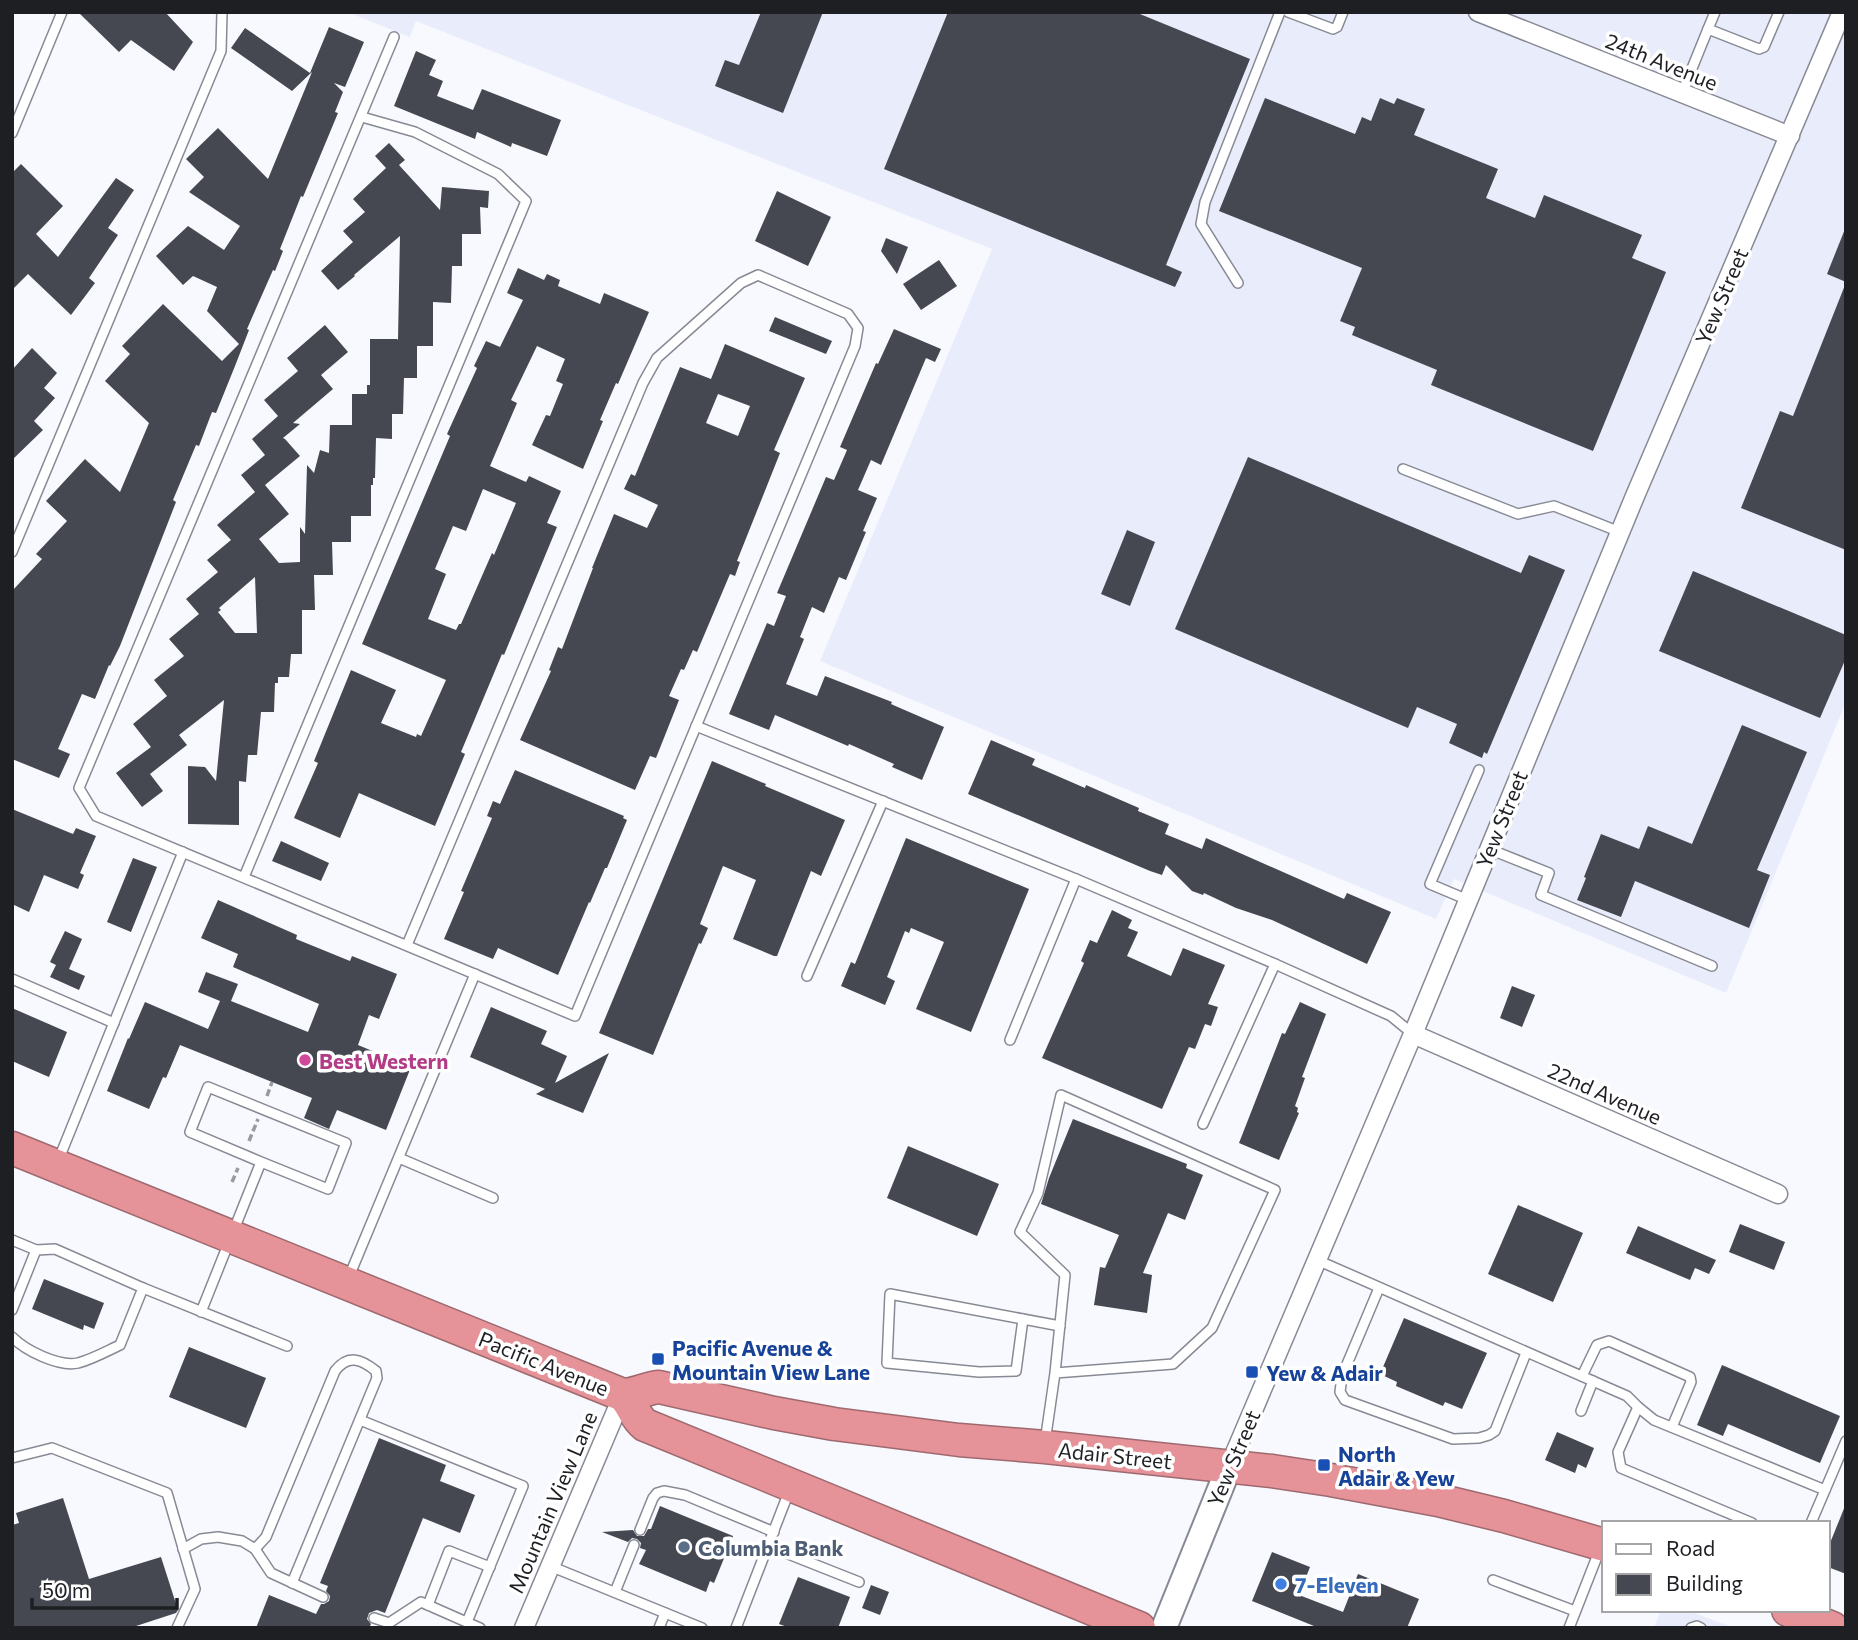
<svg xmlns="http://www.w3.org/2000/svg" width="1858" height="1640" viewBox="0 0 1858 1640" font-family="Commissioner,sans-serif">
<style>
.built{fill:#e9edfb}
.building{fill:#464851;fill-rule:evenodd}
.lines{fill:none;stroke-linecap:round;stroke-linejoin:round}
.lane-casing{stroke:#878a94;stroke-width:12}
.street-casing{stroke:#878a94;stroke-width:21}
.secondary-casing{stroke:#878a94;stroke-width:28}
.highway-casing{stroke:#9f6a6f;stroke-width:35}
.path{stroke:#999aa0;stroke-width:3.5;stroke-dasharray:7 3.5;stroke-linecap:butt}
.lane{stroke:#fff;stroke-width:9}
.street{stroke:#fff;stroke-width:18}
.secondary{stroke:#fff;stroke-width:24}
.highway{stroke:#e59298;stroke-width:32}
.hotel-dot{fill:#d1479c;stroke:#fff;stroke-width:2.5}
.transit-dot{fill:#1a4fb4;stroke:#fff;stroke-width:2.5}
.service-dot{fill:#5c6f8a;stroke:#fff;stroke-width:2.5}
.shop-dot{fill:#3f7fe0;stroke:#fff;stroke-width:2.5}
.labels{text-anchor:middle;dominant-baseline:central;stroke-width:7;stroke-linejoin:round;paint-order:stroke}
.street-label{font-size:21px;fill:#1e1f23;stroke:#fff}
.hotel-label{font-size:21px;font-weight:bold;fill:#b23c85;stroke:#fff;text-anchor:start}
.transit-label{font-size:21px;font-weight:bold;fill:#164399;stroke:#fff;text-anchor:start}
.service-label{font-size:21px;font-weight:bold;fill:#4e5e75;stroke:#fff;text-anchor:start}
.shop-label{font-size:21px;font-weight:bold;fill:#366cbe;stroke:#fff;text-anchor:start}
</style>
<rect width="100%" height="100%" fill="#f7f9ff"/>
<!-- built -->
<g class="built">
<path d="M347,12h1499v690l-120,291 -272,-114 -18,40 -616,-258 172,-412 -576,-228 -6,16z"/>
<path d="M1661,1610h26l47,18h-80z"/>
</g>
<!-- building -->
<g class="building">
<path d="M78,12h87l28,30 -19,29 -43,-31 -12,12z"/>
<path d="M761,12h62l-40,101 -68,-27 10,-26 14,5z"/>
<path d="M948,12h187l115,47 -84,206 16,7 -7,15 -291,-118z"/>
<path d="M329,27l35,15 -19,45 -11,-4 9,9 -8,20 3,1 -35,84 -2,-1 -21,53 3,2 -8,20 -2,-1 -26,59 2,1 -14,36 -19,47 -4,-1 -13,34 -3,-1 -23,55 3,2 -56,144 -10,20 -1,-1 -14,34 -13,-5 -24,55 12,5 -11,24 -47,-19v-168l30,-32 -6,-5 31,-33 -21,-20 39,-42 35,33 29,-69 -44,-42 25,-27 -8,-8 41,-42 59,57 17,-17 -32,-33 10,-24 -24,-11 -10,9 -27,-29 32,-30 36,24 16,-24 -51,-34 15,-15 -18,-18 32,-31 50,51 44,-107 -20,19 -61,-43 14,-20 65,45z"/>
<path d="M416,51l20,9 -7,15 14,6 -6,15 36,14 9,-21 79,31 -14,36 -35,-13 -1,4 -34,-15 -2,7 -81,-33z"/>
<path d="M1265,98l90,36 7,-17 9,4 9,-23 14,6 3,-6 28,11 -11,26 84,34 -12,29 49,20 9,-23 98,40 -10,23 34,14 -73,179 -162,-66 6,-15 -85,-35 3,-8 -15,-6 22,-53 -143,-57z"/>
<path d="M389,143l16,17 -6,5 41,45 2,-23 47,4 -1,17 -8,-1 1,27h-19v32h-10l-1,37 -18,-1v44h-16v32h-13l-1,36h-11v25l-16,-1 -1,40h-2v7h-2v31h-20v26h-19l1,33h-19l1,35h-13v44h-11l-2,23h-11v6h-3l-1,29h-13l-4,43h-9l-2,27 -7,-1v44l-51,-1v-58l17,1 11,14 8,-81 -45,35 8,10 -37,29 13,17 -21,16 -26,-34 35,-26 -18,-23 34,-28 -13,-16 30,-24 -15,-17 30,-25 -13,-15 32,-27 -11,-12 24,-20 -14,-15 38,-33 -14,-17 24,-20 -13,-16 26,-23 -14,-16 34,-29 -11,-13 38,-33 23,27 -27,23 12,14 -40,34 7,1 -17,14 2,1 15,17 -35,29 24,29 -30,25 20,24 21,-1v-35l5,7 2,-69 7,8 6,-23 9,3 1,-28h22v-31h15v-9h3v-46h27l1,1 2,-104 -46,39 1,1 -17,14 -17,-19 32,-29 -10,-11 22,-19 -12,-13 33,-31 -11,-12zM255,577l2,56h-22l-17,-21 3,-2 -2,-2z"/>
<path d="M21,164l42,42 -27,28 22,23 58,-79 18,12 -26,38 10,7 -29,43 6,5 -24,32 -43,-41 -16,16v-117z"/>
<path d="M777,191l54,26 -23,49 -53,-25z"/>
<path d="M1845,229h1v53l-19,-8z"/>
<path d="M886,238l22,9 -11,27 -16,-23z"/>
<path d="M939,260l18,26 -36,24 -18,-26z"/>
<path d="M518,268l26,12 3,-6 13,6 -2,6 42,18 4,-11 45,19 -31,72 -2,-1 -16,37 3,1 -20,48 -51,-24 14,-30 4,1 13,-32 -7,-3 9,-22 -28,-13 -26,54 6,3 -27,63 36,16 3,-6 32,15 -14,32 10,4 -53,128 -2,-1 -41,98 4,2 -30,72 -76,-33 -19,45 -46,-20 24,-55 -4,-2 37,-91 45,20 -15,33 35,14 1,-3 4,2 25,-56 -84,-36 88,-208 -3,-2 30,-66 -3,-2 12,-25 14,6 23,-47 -16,-7zM483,489l33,14 -22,52 -2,-2 -31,71h-2l-3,6 -28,-11 18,-45 -11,-5 18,-43 13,5z"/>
<path d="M1845,285l1,1v264l-105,-42 39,-97 13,5z"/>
<path d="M775,317l57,24 -6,13 -57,-23z"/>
<path d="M894,329l47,20 -6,13 -9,-4 -45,107 -10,-5 -13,30 19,8 -14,33 3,1 -20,48 -7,-3 -15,36 -12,-6 -12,30 4,2 -18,45 31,12 8,-20 67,26 -1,2 9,4 44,19 -22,53 -30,-13 2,-3 -45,-20 -1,2 -73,-31 -6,15 -40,-16 38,-91 7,3 12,-30 -9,-3 49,-116 8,3 13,-30 -7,-3 36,-84 2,1z"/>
<path d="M725,344l80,34 -31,72 6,3 -43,108 3,1 -5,14 -5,-2 -33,78 -4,-2 -9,20 -3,-1 -12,27 10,4 -23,58 -6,-2 -15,34 -115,-50 31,-69 -2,-1 9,-23 4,2 31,-81h-1l22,-54 33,14 11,-23 -34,-16 7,-15 4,2 45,-109 31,12zM718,394l32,12 -12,30 -32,-13z"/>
<path d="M32,348l25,25 -13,15 11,10 -21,23 9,9 -31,30v-90z"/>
<path d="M1248,457l273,116 8,-18 36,15 -78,184 -3,-2 -2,6 -33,-15 8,-19 -40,-17 -9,21 -233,-99z"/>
<path d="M1127,530l28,12 -25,64 -29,-12z"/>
<path d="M1693,571l153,64v23l-26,60 -161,-67z"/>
<path d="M1742,725l65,27 -50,118 13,5 -21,53 -114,-47 -14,36 -44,-17 9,-22 -2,-1 17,-43 38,15 9,-23 44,18z"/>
<path d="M991,740l44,19 -3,6 53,23 1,-3 53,23 -1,3 31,13 -4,10 37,15 4,-11 138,61 3,-6 44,19 -24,52 -95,-44 -36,-12 -32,-15 -1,2 -11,-4 -26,-26 -4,10 -12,-4 -182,-77z"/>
<path d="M712,761l54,23 -1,2 80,34 -24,56 -10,-5 -34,85h-3l-41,-17 23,-59 -33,-14 -23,58 8,4 -7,16 -2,-1 -46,112 -54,-22z"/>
<path d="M515,770l109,46 -1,2 4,2 -20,48h-2l-15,35 -1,-1 -31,73 -60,-27 -5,11 -49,-20 20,-47 -3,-1 31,-73 -5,-2 6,-15 7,3z"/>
<path d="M12,809l61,25 3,-6 20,8 -16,37 4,2 -6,14 -34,-14 -15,37 -17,-8z"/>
<path d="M906,838l123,51 -58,143 -55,-23 28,-67 -33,-14 -2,5 -4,-2 -18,46 8,4 -10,24 -44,-19 10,-24 4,2z"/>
<path d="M281,841l48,22 -8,18 -49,-20z"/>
<path d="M133,858l24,9 -26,65 -24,-10z"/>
<path d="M218,900l79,35 -1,4 54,22 2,-5 45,18 -18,45 -10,-4 -11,30 53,22 -25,63 -49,-20 -8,19 -25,-11 8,-20 -132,-53 -14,33 -3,-1 -14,32 -42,-18 21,-53 1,1 16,-37 63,27 12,-28 -22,-9 8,-20 32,12 -7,17 77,31 11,-28 -86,-37 5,-13 -37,-16z"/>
<path d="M1112,910l20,10 -4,8 10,4 -11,24 44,20 12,-28 42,17 -17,39 10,3 -7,19 -6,-2 -10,25 -6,-2 -27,62 -120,-51 42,-95 -3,-2 9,-21 7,3z"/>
<path d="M65,931l17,8 -13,30 16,7 -6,14 -29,-13 6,-12 -6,-3z"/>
<path d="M1512,986l23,9 -13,32 -22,-9z"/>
<path d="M1300,1002l26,12 -24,63 3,1 -10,28 3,2 -1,4 2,1 -20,47 -40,-17 43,-110 3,1z"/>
<path d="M491,1007l56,24 -6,13 26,12 -12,27 54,-30 -26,60 -47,-19 9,-5 -75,-32z"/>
<path d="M12,1008l55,24 -18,45 -37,-16z"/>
<path d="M1073,1119l114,45 -1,4 17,7 -18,45 -17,-7 -25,60 9,2 -5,38 -53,-8 6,-38 5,1 14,-33 -78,-31 8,-26z"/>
<path d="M908,1146l91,38 -22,52 -90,-38z"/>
<path d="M1518,1205l65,28 -30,69 -65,-28z"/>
<path d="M1740,1224l45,18 -11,28 -45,-18z"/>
<path d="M1638,1226l78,34 -7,14 -14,-6 -5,12 -64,-27z"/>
<path d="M44,1279l60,24 -10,26 -10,-4 -1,5 -51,-21z"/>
<path d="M1404,1318l83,35 -25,56 -17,-7 -2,4 -47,-20 1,-4 -17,-8z"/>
<path d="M189,1347l77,31 -20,50 -77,-31z"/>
<path d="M1722,1365l118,51 -20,47 -92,-39 -5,12 -26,-11z"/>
<path d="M1557,1432l37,16 -8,20 -8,-4 -3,9 -30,-13z"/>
<path d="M379,1438l67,27 -6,16 35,14 -15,38 -37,-15 -38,95 -8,-3 -8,3 -2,6 4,5 -2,4h-113l13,-33 47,19 5,-10h3l5,-3 1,-5 -4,-5 2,-5 -8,-3z"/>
<path d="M63,1498l26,81 72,-22 17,53 -2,3 -46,15h-118v-103l7,-2 -3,-10z"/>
<path d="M660,1506l73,30 -19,47 -4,-2 -4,11 -67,-28 7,-14 -6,-2 1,-5 -4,-4 -5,-1 -4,4 -26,-10 31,-2 4,6h7l4,-7h3z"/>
<path d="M1845,1506h1v68l-18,-7v-19z"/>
<path d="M1272,1552l38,15 -11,28 44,17 15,-38 61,25 -12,29h-88l-67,-27z"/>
<path d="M798,1577l52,20 -12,31h-48l-11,-4z"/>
<path d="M871,1585l18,7 -9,23 -18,-7z"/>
</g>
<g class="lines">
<!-- lane casing -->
<g class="lane-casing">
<g id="lane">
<path d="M1288,12l45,17 4,-2 6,-15"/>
<path d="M1708,29l7,-17"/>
<path d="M394,37l-315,751 17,28 479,200 280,-670 3,-18 -10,-14 -90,-39 -17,8 -84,75 -14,25 -236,562"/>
<path d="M1682,93l26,-64 51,20 5,-2 15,-35"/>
<path d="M12,133l50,-121"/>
<path d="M1238,283l-37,-59 4,-22 75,-190"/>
<path d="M1403,469l115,45 36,-8 66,26"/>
<path d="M12,552l209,-501 1,-39"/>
<path d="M696,726l380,153 199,85 116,52 22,18"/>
<path d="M1489,849l60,24 -8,22 171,71"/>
<path d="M244,877l282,-676 -28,-27 -83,-42 -53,-15"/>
<path d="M1468,900l-38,-16 49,-114"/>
<path d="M807,976l76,-175"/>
<path d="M12,979l102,44"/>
<path d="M1010,1040l66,-161"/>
<path d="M1203,1124l72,-160"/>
<path d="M399,1158l94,40"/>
<path d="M58,1161l125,-309"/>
<path d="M12,1240l24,10 19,-1 88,39 -23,57c-13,6 -27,14 -42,18 -19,4 -52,-12 -66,-26"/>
<path d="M1317,1260l310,136 11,11 16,13 171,70"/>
<path d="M348,1279l127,-305"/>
<path d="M143,1288l144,58"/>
<path d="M1379,1288l-37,88 -2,16 5,8 108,39 26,-1 10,-3 6,-4 31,-78"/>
<path d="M12,1310l24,-60"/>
<path d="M201,1312l60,-150 67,27 18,-46 -138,-56 -18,45 71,30"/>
<path d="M1023,1319l-7,52 -37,1 -92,-9 3,-69 170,32"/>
<path d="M1582,1376l15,-31 12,-4 81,36 1,5 -19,45"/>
<path d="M1638,1407l-20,45 3,16 131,55"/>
<path d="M1581,1411l12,-30"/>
<path d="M360,1420l163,66 -56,136"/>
<path d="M1045,1442l10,-69 118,-9 39,-36 63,-138 -214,-95 -23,98 -18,39 45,43 -10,98"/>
<path d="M12,1458l40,-10 115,45 28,96 -18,39"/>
<path d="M1811,1523l35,-82"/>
<path d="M640,1530l13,-32 4,-5 7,-2 21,4 89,37"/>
<path d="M768,1546l91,36"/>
<path d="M183,1549l18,-10 17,-2 24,4 13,8 16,24 52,24"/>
<path d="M255,1549l11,-12 69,-166c13,-17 26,-12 41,0l1,7 -85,205"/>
<path d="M550,1566l152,62"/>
<path d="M1493,1580l82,31"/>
<path d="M615,1592l19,-47"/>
<path d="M428,1605l21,-54 41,16"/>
<path d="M374,1618l15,5 32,-21 59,26"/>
<path d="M659,1628l6,-15"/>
<path d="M736,1628l54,-139"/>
<path d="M1569,1628l31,-79"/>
<path d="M1691,1628l6,-2 4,2"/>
</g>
</g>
<!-- street casing -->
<g class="street-casing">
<g id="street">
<path d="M1478,12l312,124"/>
<path d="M1413,1034l365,160"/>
<path d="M1229,1467l184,-433 222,-538 207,-484"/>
<path d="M524,1628l99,-233"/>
</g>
</g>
<!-- secondary casing -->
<g class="secondary-casing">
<path id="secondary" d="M1164,1628l65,-161"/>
</g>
<!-- highway casing -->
<g class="highway-casing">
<g id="highway">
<path d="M12,1148l611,247c10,9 11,22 22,30l494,203"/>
<path d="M623,1395c13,0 23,-7 36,-8l115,26 60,11 125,16 86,7 227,24 59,9 107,20 66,16 100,29"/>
<path d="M1788,1610l44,18"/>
</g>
</g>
<!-- path -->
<g class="path">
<path d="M267,1096l5,-14"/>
<path d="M249,1141l9,-22"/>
<path d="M232,1182l6,-14"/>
</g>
<!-- lane -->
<use href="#lane" class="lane"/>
<!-- street -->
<use href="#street" class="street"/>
<!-- secondary -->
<use href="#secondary" class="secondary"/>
<!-- highway -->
<use href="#highway" class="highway"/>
</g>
<!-- markers -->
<circle class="hotel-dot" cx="305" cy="1060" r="7"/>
<g class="transit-dot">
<rect x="651" y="1352" width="14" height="14" rx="3.5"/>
<rect x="1245" y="1365" width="14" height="14" rx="3.5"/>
<rect x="1317" y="1458" width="14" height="14" rx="3.5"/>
</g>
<circle class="service-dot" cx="684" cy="1547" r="7"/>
<circle class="shop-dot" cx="1281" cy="1584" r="7"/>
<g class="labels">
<!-- street labels -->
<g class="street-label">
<text transform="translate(1662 61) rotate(22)">24th Avenue</text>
<text transform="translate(1721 296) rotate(-67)">Yew Street</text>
<text transform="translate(1501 819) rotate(-68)">Yew Street</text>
<text transform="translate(1605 1093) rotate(24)">22nd Avenue</text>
<text transform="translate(544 1363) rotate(22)">Pacific Avenue</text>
<text transform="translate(1115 1455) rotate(6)">Adair Street</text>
<text transform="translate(1233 1458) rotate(-67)">Yew Street</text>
<text transform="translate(552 1502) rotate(-67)">Mountain View Lane</text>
</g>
<!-- hotel labels -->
<g class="hotel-label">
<text x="319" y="1060">Best Western</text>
</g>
<!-- transit labels -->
<g class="transit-label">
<text x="672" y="1347">Pacific Avenue &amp;<tspan x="672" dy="24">Mountain View Lane</tspan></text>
<text x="1266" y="1372">Yew &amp; Adair</text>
<text x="1338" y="1453">North<tspan x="1338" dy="24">Adair &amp; Yew</tspan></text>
</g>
<!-- service labels -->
<g class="service-label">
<text x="698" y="1547">Columbia Bank</text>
</g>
<!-- shop labels -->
<g class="shop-label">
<text x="1295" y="1584">7-Eleven</text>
</g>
</g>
<!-- border -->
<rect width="1858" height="1640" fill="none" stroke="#1e1f23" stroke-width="28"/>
<!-- legend -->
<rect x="1602" y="1521" width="228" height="91" fill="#ffffff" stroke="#a5a5a7" stroke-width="2"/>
<rect x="1616" y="1544" width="35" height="10" fill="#ffffff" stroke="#a5a5a7" stroke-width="2"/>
<text x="1666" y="1556" font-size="21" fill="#1e1f23">Road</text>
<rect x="1616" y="1574" width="35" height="21" fill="#464851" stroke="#a5a5a7" stroke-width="2"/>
<text x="1666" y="1591" font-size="21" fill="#1e1f23">Building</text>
<!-- scale -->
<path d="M32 1598v10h145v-10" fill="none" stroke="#1e1f23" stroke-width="3.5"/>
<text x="42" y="1598" font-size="21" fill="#1e1f23" stroke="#ffffff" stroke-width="5" paint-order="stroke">50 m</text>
</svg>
